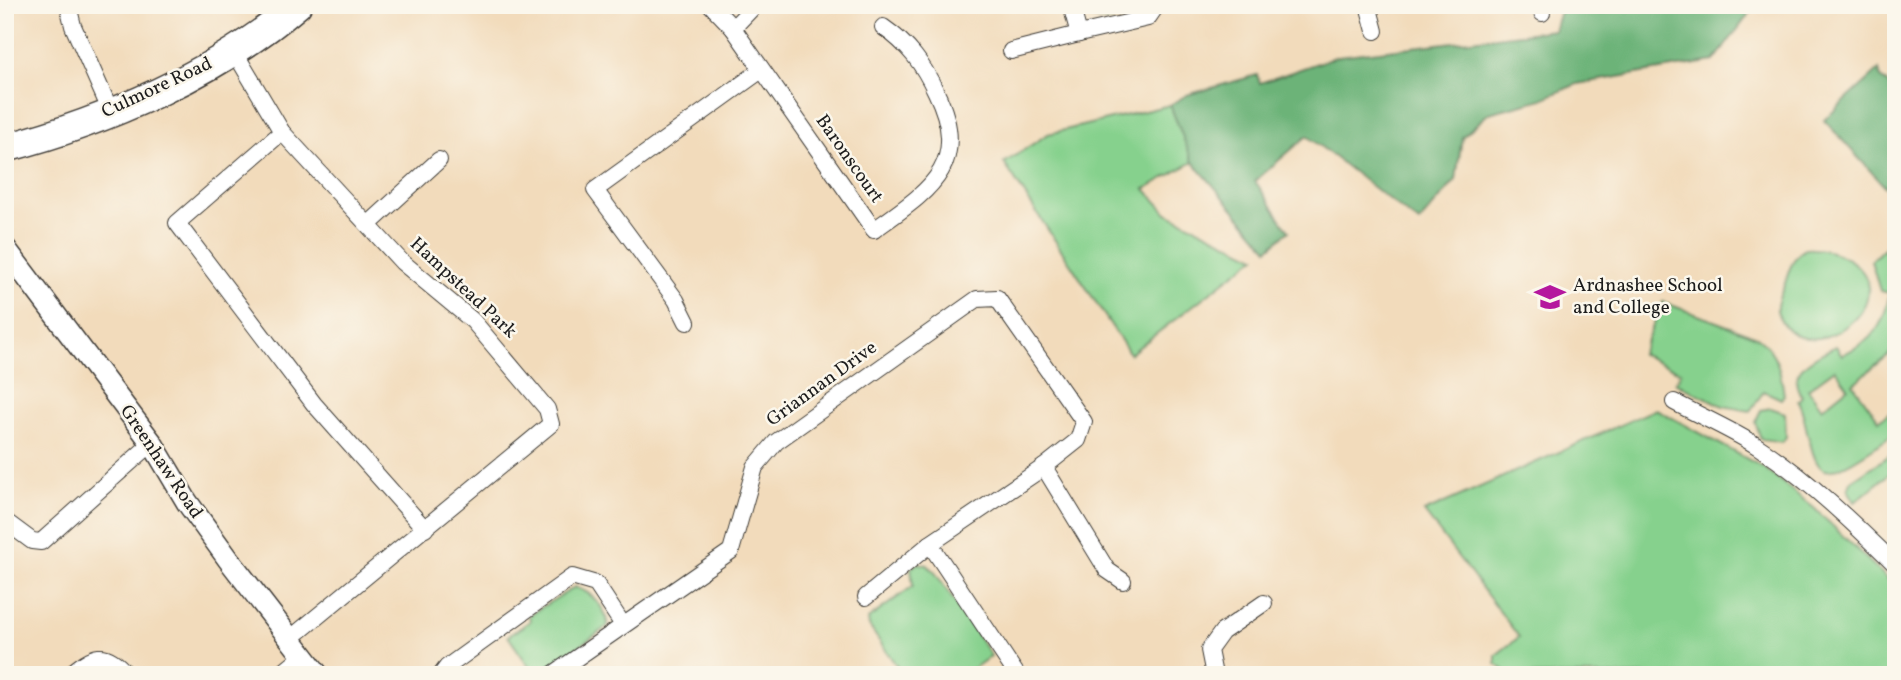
<svg xmlns="http://www.w3.org/2000/svg" width="1901" height="680" viewBox="0 0 1901 680" font-family="Vollkorn,serif">
<style>
.green{fill:#86d18d;stroke:#517654;stroke-width:2;fill-rule:evenodd}
.forest{fill:#6cb378;stroke:#44684a;stroke-width:2}
.lines{fill:none;stroke-linecap:round;stroke-linejoin:round}
.street-casing{stroke:#3c3934;stroke-width:18}
.secondary-casing{stroke:#3c3934;stroke-width:24}
.highway-casing{stroke:#3c3934;stroke-width:31}
.street{stroke:#fff;stroke-width:16}
.secondary{stroke:#fff;stroke-width:21}
.highway{stroke:#fff;stroke-width:28}
.labels{text-anchor:middle;dominant-baseline:central;stroke-width:5;stroke-linejoin:round;paint-order:stroke}
.street-label{font-size:19px;fill:#1c1c1c;stroke:#fbf7ec}
.poi-label{font-size:19px;fill:#1c1c1c;stroke:#fbf7ec;text-anchor:start}
</style>
<rect width="100%" height="100%" fill="#fbf7ec"/>
<filter id="ink" filterUnits="userSpaceOnUse"><feTurbulence type="fractalNoise" baseFrequency=".0143" numOctaves="2"/><feDisplacementMap in="SourceGraphic" scale="14" xChannelSelector="R" yChannelSelector="G"/><feConvolveMatrix kernelMatrix="1 2 1 2 8 2 1 2 1" color-interpolation-filters="sRGB"/></filter>
<filter id="wash" filterUnits="userSpaceOnUse"><feTurbulence type="fractalNoise" baseFrequency=".00686" numOctaves="4" result="noise"/><feDisplacementMap in="SourceGraphic" scale="28" xChannelSelector="R" yChannelSelector="G"/><feGaussianBlur stdDeviation="1.57" result="paint"/><feColorMatrix in="noise" values="0 0 0 0 0 0 0 0 0 0 0 0 0 0 0 0 0 1.4 0 .05"/><feComposite in="paint" operator="in"/></filter>
<g filter="url(#wash)">
<rect width="100%" height="100%" fill="#f2dbbb"/>
<!-- green -->
<g class="green">
<path d="M1079,5h67c-16,17 -56,24 -67,0z"/>
<path d="M1170,105l23,57 -48,27 22,24 89,44 -126,97 -126,-191 44,-29z"/>
<path d="M1896,236v100l-6,18 -37,30 26,36 17,-12v25c-13,8 -58,42 -71,37 -9,-3 -13,-19 -15,-28 -5,-13 -5,-28 -12,-41l4,-5c-19,-25 15,-41 34,-50l6,9c32,-16 40,-25 48,-62l-10,-2 -9,-30zM1835,369l13,18 -26,21 -14,-19z"/>
<path d="M1806,249c29,-2 75,18 59,55 -14,30 -63,51 -84,17 -2,-4 -5,-10 -4,-15 1,-8 7,-18 9,-26 4,-12 7,-25 20,-31z"/>
<path d="M1663,302l94,35c20,14 24,35 27,58l-3,4 -17,-8 -14,20 -27,-5 -47,-23 5,-11 -40,-18z"/>
<path d="M1771,408l14,5 1,24 -4,5 -21,-3 -6,-17 6,-12z"/>
<path d="M1656,409l108,59 50,40 82,79v88h-385l-15,-11v-9l23,-18 -95,-125z"/>
<path d="M1896,451v17l-41,34 -7,-12 3,-9z"/>
<path d="M918,563l9,2 7,6 57,85 -27,19h-61l-34,-49 -1,-7 45,-33 -2,-18z"/>
<path d="M575,587c17,5 31,21 33,39l-62,43 -16,-1 -22,-32 22,-15 -1,-6z"/>
</g>
<!-- forest -->
<g class="forest">
<path d="M1562,5l193,1 -41,55 -137,23 -35,15 -53,14 -27,24 -6,43 -37,43 -112,-87 -52,45 34,50 -21,18 -75,-87 -23,-57 17,-10 70,-20 3,8 78,-27 216,-26z"/>
<path d="M1879,70l2,8 15,14v107l-72,-79z"/>
</g>
</g>
<g filter="url(#ink)">
<g class="lines">
<!-- street casing -->
<g class="street-casing">
<g id="street">
<path d="M68,5l5,21 38,86"/>
<path d="M711,5l22,23 141,202c54,-39 98,-64 62,-138 -13,-28 -27,-47 -53,-65"/>
<path d="M1368,5l7,26"/>
<path d="M1541,5l1,8"/>
<path d="M733,28l22,-23"/>
<path d="M1079,34l69,-16 9,-13"/>
<path d="M234,51l48,81 120,130 71,59 74,88 4,15 -261,215"/>
<path d="M1011,51l68,-17 -8,-29"/>
<path d="M282,132l-105,91 137,181 111,125"/>
<path d="M369,224l70,-64"/>
<path d="M687,322l-11,-22 -81,-110 165,-119"/>
<path d="M1674,402c28,15 59,28 86,46 50,33 93,75 136,117"/>
<path d="M5,521l27,20 9,1 111,-99"/>
<path d="M930,544l87,131"/>
<path d="M866,597l64,-53 114,-77 63,103 16,11"/>
<path d="M69,675c24,-20 36,-28 58,0"/>
<path d="M280,675l23,-19"/>
<path d="M441,675l6,-8 125,-90 24,7 27,41"/>
<path d="M552,675l179,-124 24,-84 21,-25 201,-143 20,-1 87,124 -6,18 -34,27"/>
<path d="M1214,675l-5,-25 13,-18 42,-29"/>
</g>
</g>
<!-- secondary casing -->
<g class="secondary-casing">
<path id="secondary" d="M5,248l147,195 35,59 42,58 89,115"/>
</g>
<!-- highway casing -->
<g class="highway-casing">
<path id="highway" d="M5,148c100,-26 214,-76 292,-143"/>
</g>
<!-- street -->
<use href="#street" class="street"/>
<!-- secondary -->
<use href="#secondary" class="secondary"/>
<!-- highway -->
<use href="#highway" class="highway"/>
</g>
</g>
<!-- icons -->
<defs>
<g id="school-bare" transform="scale(2.415)"><path d="M0-5L7-2L0 1L-7-2ZM-4 1L0 2.5L4 1V4Q0 6-4 4Z" fill="#b5179e" stroke="#fbf7ec" stroke-width="2.5" paint-order="stroke"/></g>
</defs>
<g fill-rule="evenodd">
<use href="#school-bare" x="1550" y="297"/>
</g>
<g class="labels">
<!-- street labels -->
<g class="street-label">
<text transform="translate(157 88) rotate(-25)">Culmore Road</text>
<text transform="translate(849 159) rotate(55)">Baronscourt</text>
<text transform="translate(463 288) rotate(43)">Hampstead Park</text>
<text transform="translate(822 384) rotate(-36)">Griannan Drive</text>
<text transform="translate(161 462) rotate(56)">Greenhaw Road</text>
</g>
<!-- poi labels -->
<g class="poi-label">
<text x="1573" y="286">Ardnashee School<tspan x="1573" dy="22">and College</tspan></text>
</g>
</g>
<!-- margin -->
<rect width="1901" height="680" fill="none" stroke="#fbf7ec" stroke-width="28"/>
</svg>
